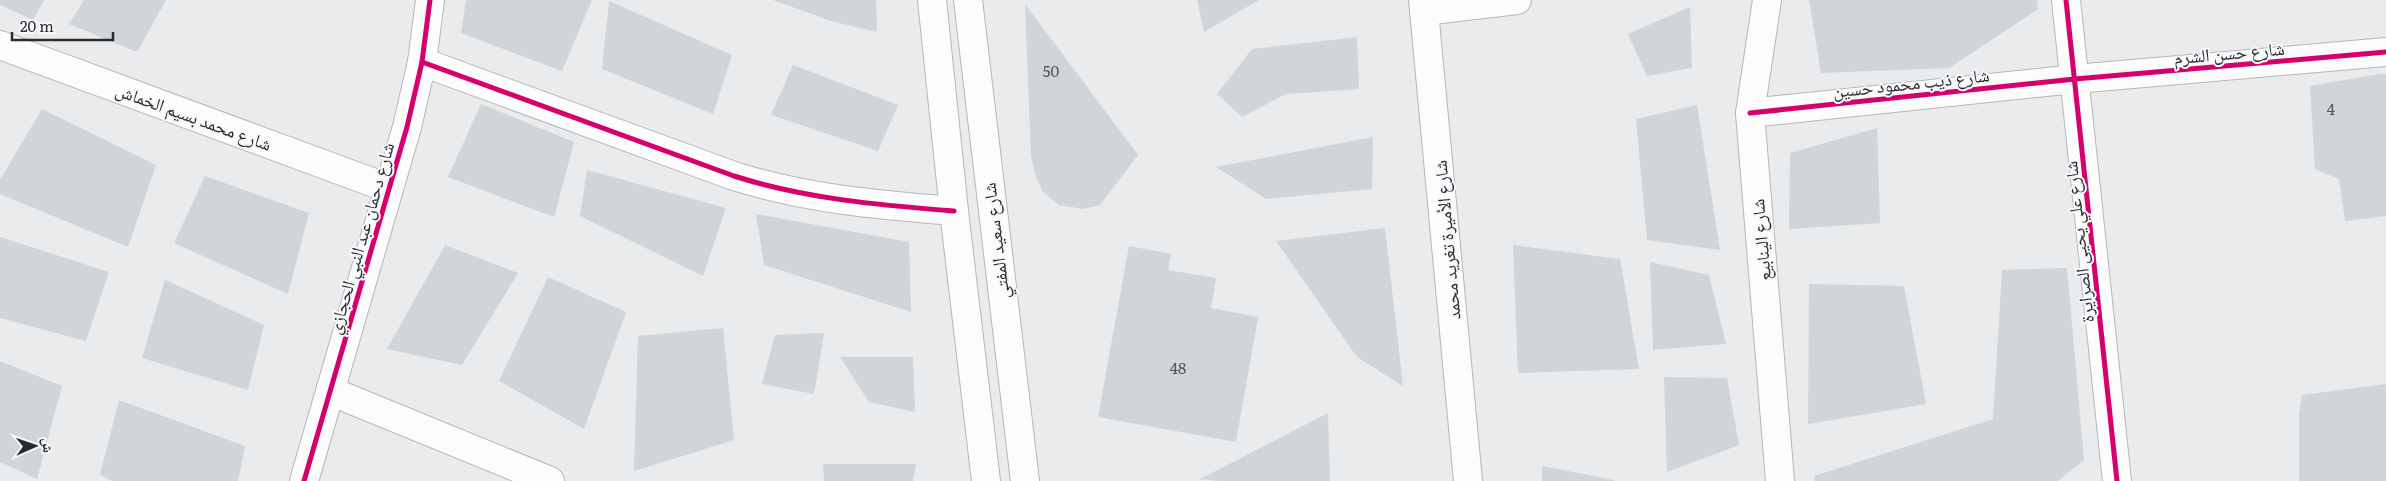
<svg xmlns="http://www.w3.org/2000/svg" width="2386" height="481" viewBox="0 0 2386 481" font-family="Literata,'Noto Naskh Arabic',serif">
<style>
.building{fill:#cfd5d9}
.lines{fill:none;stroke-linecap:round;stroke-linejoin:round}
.minor-casing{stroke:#b5b6b7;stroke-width:30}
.minor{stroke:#fcfcfc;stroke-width:28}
.cycleway-casing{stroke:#f6f7fb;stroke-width:8}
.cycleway{stroke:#d6006c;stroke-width:5}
.labels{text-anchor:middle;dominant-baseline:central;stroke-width:4;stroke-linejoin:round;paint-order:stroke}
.number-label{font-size:15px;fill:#555658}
.street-label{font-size:18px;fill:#2b2b2c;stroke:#f6f7fb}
</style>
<rect width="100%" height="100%" fill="#eaebec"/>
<!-- building -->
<g class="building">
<path d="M0,0h44l-11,20 -33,-15z"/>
<path d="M84,0h82l-29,52 -68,-28z"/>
<path d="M466,0h126l-30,71 -101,-38z"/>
<path d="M773,0h103l1,32 -46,-11z"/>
<path d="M1197,0h62l-55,32z"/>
<path d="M1809,0h228l1,9 -89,59 -128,5z"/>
<path d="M609,1l123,54 -19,59 -111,-45z"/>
<path d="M1025,4l113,151 -38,50 -17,4 -24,-4 -17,-14 -7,-17 -4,-17z"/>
<path d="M1690,7l2,61 -45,8 -19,-42z"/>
<path d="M1357,37l2,52 -73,5 -44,23 -25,-23 35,-45z"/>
<path d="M793,65l105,40 -20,46 -107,-36z"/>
<path d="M2380,74h6v142l-41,5 -6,-42 -24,-10 -5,-83z"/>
<path d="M481,104l93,38 -20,75 -106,-40z"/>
<path d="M1697,105l23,145 -73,-10 -11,-121z"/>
<path d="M42,109l114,56 -28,82 -128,-53v-14z"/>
<path d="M1877,128l3,95 -91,6 1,-76z"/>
<path d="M1373,137l-1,52 -106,10 -50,-32z"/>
<path d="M587,170l139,38 -23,68 -123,-60z"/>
<path d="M205,176l104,37 -21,81 -114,-51z"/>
<path d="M756,214l153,28 2,70 -147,-47z"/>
<path d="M1385,228l18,158 -46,-29 -81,-116z"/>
<path d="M0,237l109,35 -23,69 -86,-23z"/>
<path d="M445,245l73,28 -56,92 -75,-16z"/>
<path d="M1513,245l107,14 19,110 -121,4z"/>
<path d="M1129,246l42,8 -3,16 48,8 -5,30 47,9 -22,125 -138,-25z"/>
<path d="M1650,262l59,13 17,69 -73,6z"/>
<path d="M2067,268l17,192 -26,21h-243l-1,-5 179,-57 9,-149z"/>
<path d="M548,277l78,35 -42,117 -85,-48z"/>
<path d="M165,280l99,45 -16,65 -106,-32z"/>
<path d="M1809,284l95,2 22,118 -118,20z"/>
<path d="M723,328l11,112 -100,31 4,-135z"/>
<path d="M824,333l-10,61 -52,-10 13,-49z"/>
<path d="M840,357h73l2,55 -46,-10z"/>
<path d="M0,361l62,25 -25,93 -37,-17z"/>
<path d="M1664,377l63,1 12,67 -72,27z"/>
<path d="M2386,384v97h-87v-67l3,-19z"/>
<path d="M119,400l126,46 -7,35h-126l-12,-6z"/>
<path d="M1328,413l2,68h-111l-19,-2z"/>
<path d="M823,464h93l-3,17h-89z"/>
<path d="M1542,466l72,14v1h-72z"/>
</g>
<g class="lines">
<!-- minor casing -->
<g class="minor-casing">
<g id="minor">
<path d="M932,0l22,211 32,270"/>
<path d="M968,0l57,481"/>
<path d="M1423,0l45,481"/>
<path d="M1767,0l-17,113 30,368"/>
<path d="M2066,0l51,481"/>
<path d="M1424,11l93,-11"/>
<path d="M0,45l388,143"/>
<path d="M422,62l312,114c72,23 145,29 220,35"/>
<path d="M1750,113l325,-34 311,-27"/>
<path d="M330,391l220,90"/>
<path d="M304,481l103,-354 15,-65 8,-62"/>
</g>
</g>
<!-- minor -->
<use href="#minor" class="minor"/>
<!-- cycleway casing -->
<g class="cycleway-casing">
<g id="cycleway">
<path d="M2066,0l51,481"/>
<path d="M422,62l312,114c72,23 145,29 220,35"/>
<path d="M1750,113l325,-34 311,-27"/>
<path d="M304,481l103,-354 15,-65 8,-62"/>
</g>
</g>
<!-- cycleway -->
<use href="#cycleway" class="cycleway"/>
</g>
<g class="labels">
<!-- number labels -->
<g class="number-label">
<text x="1051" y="70">50</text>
<text x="2331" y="108">4</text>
<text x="1178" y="367">48</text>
</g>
<!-- street labels -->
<g class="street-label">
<text transform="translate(2229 52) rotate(-5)">شارع حسن الشرم</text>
<text transform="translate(1911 82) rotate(-6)">شارع ذيب محمود حسين</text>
<text transform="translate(194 116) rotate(20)">شارع محمد بسيم الخماش</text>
<text transform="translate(360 238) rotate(-74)">شارع دحمان عبد النبي الحجازي</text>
<text transform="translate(1446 240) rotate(-95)">شارع الأميرة تغريد محمد</text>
<text transform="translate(1760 240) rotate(-95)">شارع الينابيع</text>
<text transform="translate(995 241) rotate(-97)">شارع سعيد المفتي</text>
<text transform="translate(2078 242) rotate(-96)">شارع علي يحيى الصرايرة</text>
</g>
</g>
<!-- north arrow -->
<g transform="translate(35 446) rotate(88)" stroke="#f6f7fb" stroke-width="4" paint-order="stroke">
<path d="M0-4L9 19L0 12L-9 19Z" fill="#2b2b2c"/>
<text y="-8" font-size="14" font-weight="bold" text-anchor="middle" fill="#2b2b2c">ش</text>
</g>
<!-- scale -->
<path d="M12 32v8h101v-8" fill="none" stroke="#2b2b2c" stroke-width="2.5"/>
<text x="20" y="32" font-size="15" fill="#2b2b2c" stroke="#f6f7fb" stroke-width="4" paint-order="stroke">20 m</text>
</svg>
